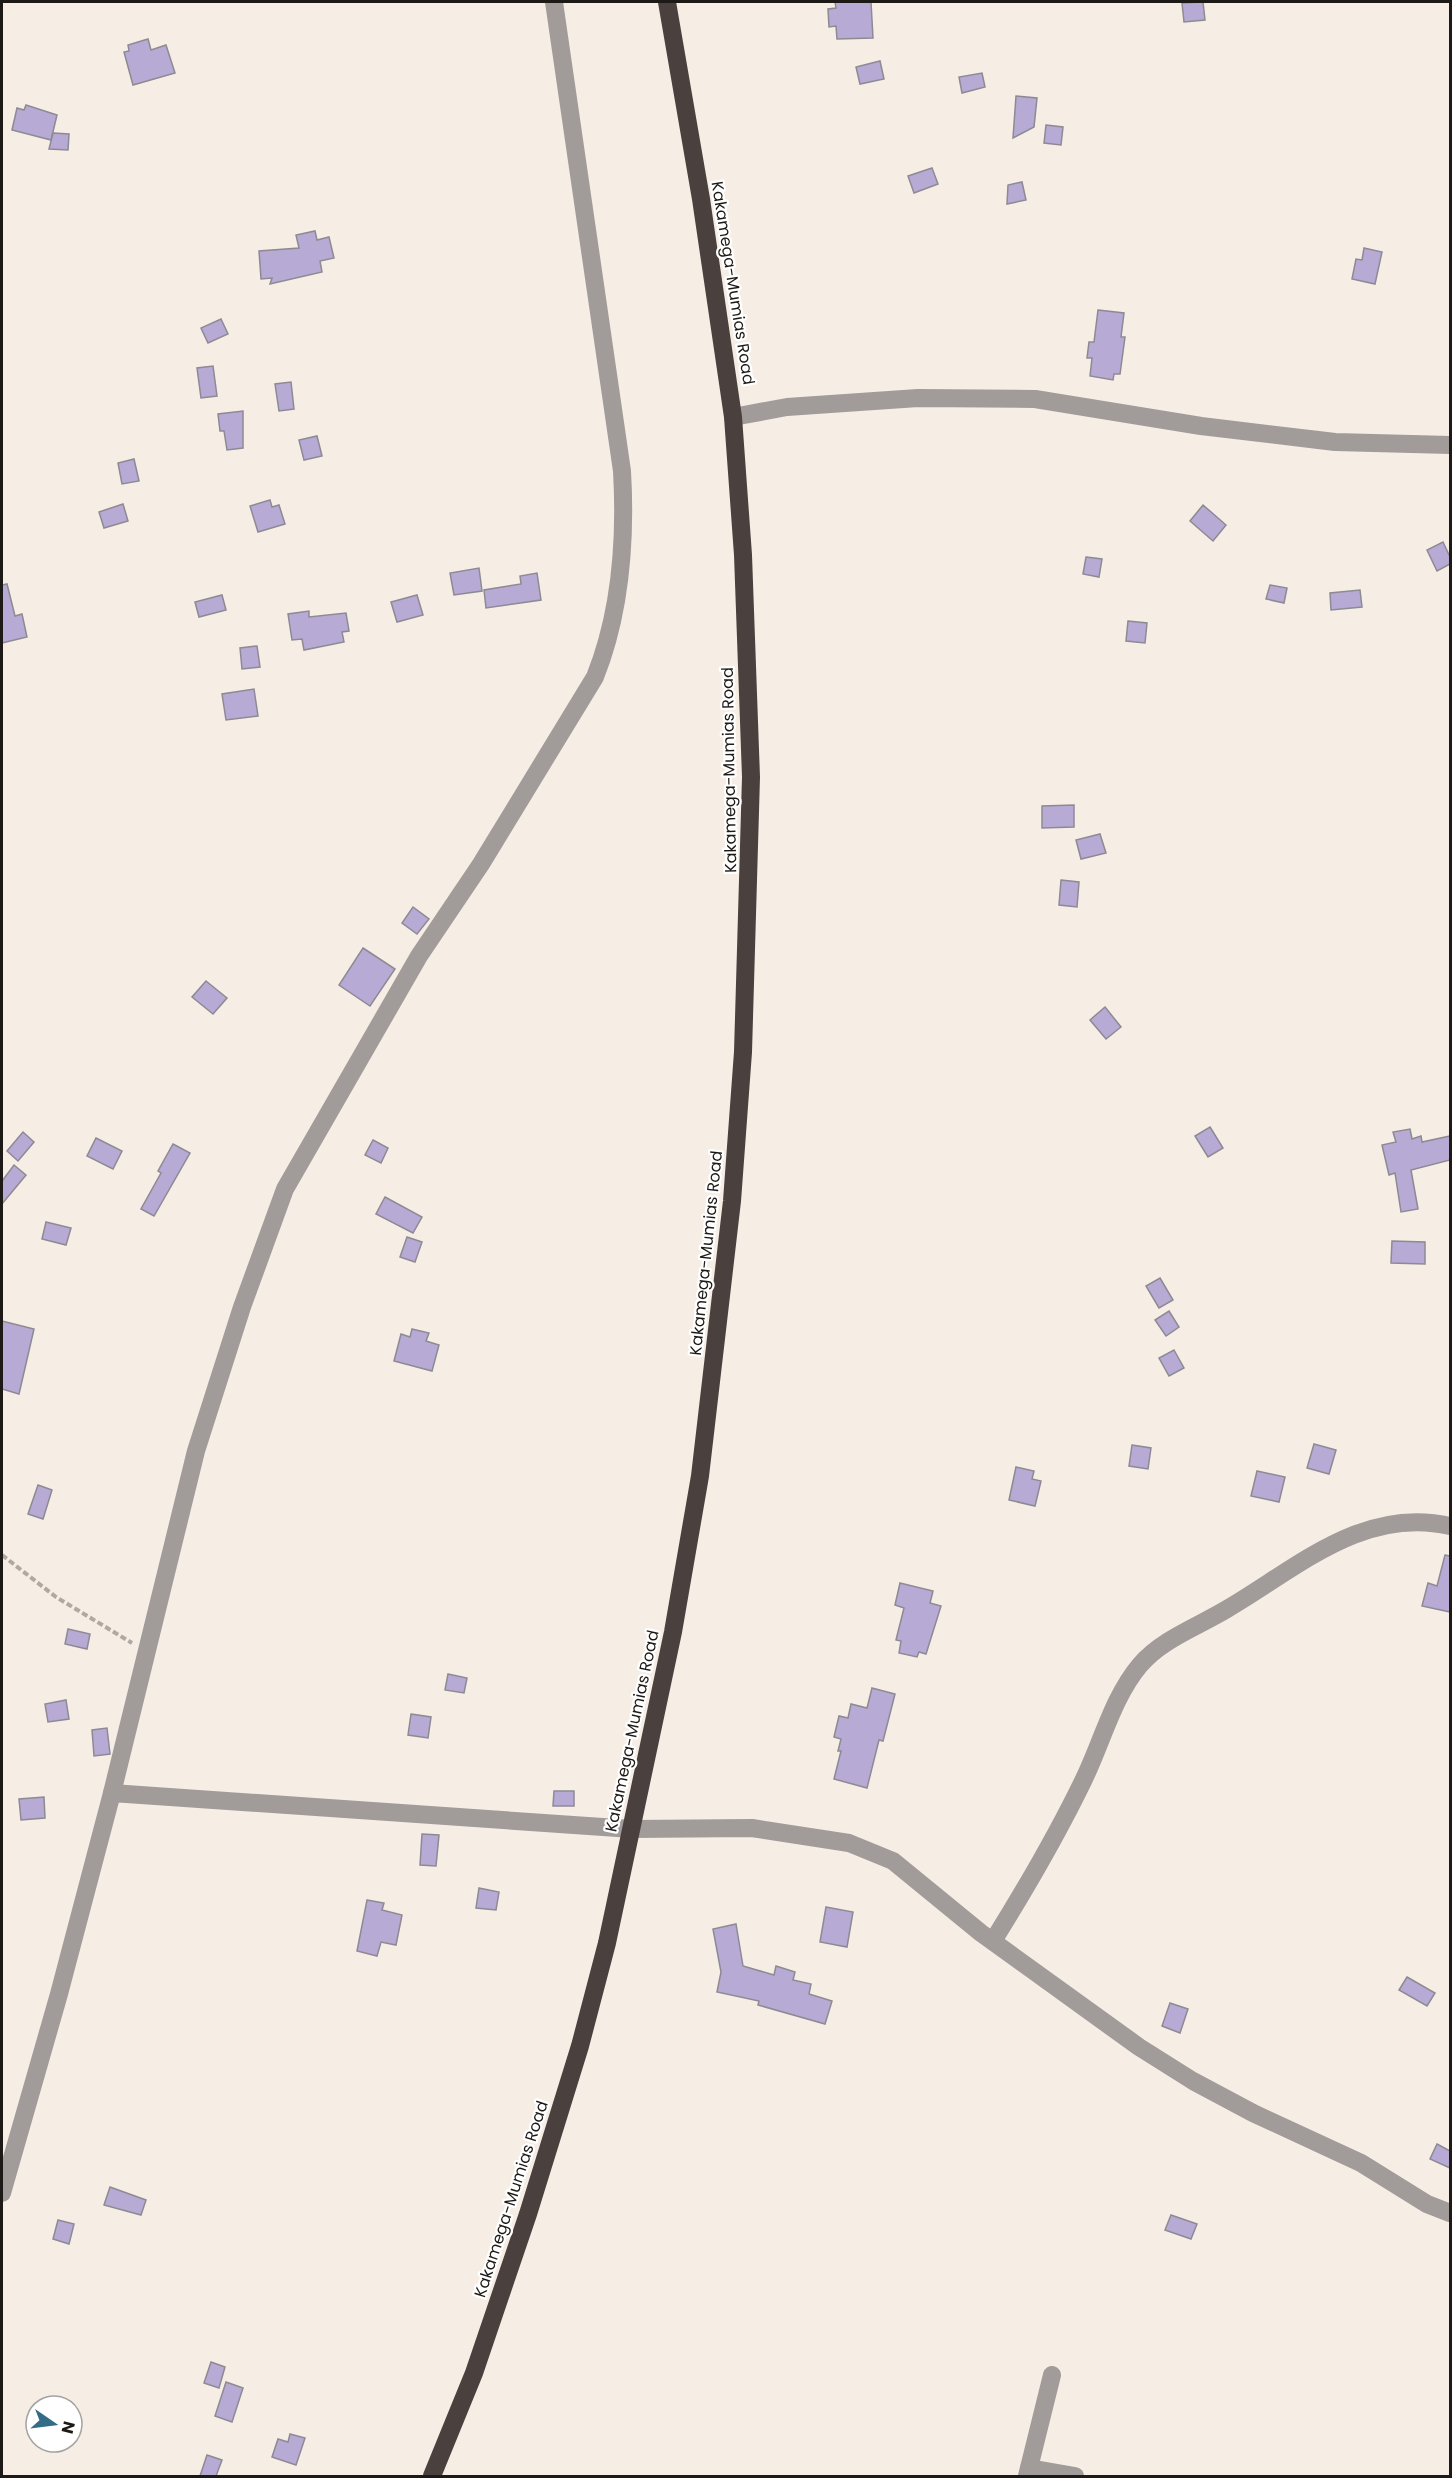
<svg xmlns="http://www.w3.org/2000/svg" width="1452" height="2478" viewBox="0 0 1452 2478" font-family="Poppins,sans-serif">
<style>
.building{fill:#b7aad4;stroke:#8d8a94;stroke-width:1.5}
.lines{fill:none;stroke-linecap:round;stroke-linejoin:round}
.path{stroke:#b0a9a2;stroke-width:4;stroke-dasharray:6 3;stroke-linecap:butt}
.street{stroke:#a19b9a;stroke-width:18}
.highway{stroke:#4a403e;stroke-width:18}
.labels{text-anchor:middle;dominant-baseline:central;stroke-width:4.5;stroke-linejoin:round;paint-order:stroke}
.street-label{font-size:16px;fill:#1c1916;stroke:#fff}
</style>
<rect width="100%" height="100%" fill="#f6ede5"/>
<!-- building -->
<g class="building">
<path d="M835,2h36l2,36 -36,1 -1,-13 -7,1 -1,-18 8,-1z"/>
<path d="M1203,2l2,18 -21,2 -2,-19z"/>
<path d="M148,39l3,11 15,-5 9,28 -42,12 -9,-33 5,-1 -1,-6z"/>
<path d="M880,61l4,18 -24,5 -4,-17z"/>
<path d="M982,73l3,14 -23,6 -3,-16z"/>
<path d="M1016,96l21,2 -3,29 -21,11z"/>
<path d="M26,105l31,10 -6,25 -39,-10 5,-22 7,2z"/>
<path d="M1046,125l17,2 -2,18 -17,-2z"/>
<path d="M53,133l16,1 -1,16 -19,-1z"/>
<path d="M932,168l6,16 -24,9 -6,-17z"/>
<path d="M1022,182l4,18 -19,4 1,-19z"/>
<path d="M315,231l2,9 12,-3 5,21 -14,3 2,11 -52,12 2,-6 -11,1 -2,-28 40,-3 -3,-13z"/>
<path d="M1364,248l18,4 -7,32 -23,-5 4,-20 6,1z"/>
<path d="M1098,310l26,3 -3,24h4l-5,37h-6l-1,6 -23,-4 2,-18h-5l2,-16h5z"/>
<path d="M221,319l7,15 -20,9 -7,-15z"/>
<path d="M213,366l4,30 -16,2 -4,-30z"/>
<path d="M291,382l3,27 -15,2 -4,-27z"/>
<path d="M243,411v37l-16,2 -3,-19h-4l-2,-17z"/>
<path d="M317,436l5,20 -18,4 -5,-20z"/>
<path d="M134,459l5,22 -17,3 -4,-21z"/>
<path d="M270,500l2,7 7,-2 6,19 -27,8 -8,-26z"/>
<path d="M123,504l5,17 -24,7 -5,-16z"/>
<path d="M1203,505l23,20 -13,16 -23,-20z"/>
<path d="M1443,542l7,15v7l-13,7 -10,-21z"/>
<path d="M1086,557l16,2 -3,18 -16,-3z"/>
<path d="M479,568l3,23 -28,4 -4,-22z"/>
<path d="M537,573l4,27 -55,8 -2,-18 37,-6 -1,-8z"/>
<path d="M7,584l8,32 7,-2 5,23 -25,6v-58z"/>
<path d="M1270,585l17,3 -3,15 -18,-4z"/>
<path d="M1360,590l2,17 -31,3 -1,-17z"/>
<path d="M222,595l4,15 -27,7 -4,-15z"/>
<path d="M417,595l6,20 -26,7 -6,-20z"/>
<path d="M309,611v6l37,-4 3,18 -7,1 2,10 -40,8 -2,-11 -10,1 -4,-26z"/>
<path d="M1128,621l19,2 -2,20 -19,-2z"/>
<path d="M257,646l3,21 -18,2 -2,-21z"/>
<path d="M254,689l4,27 -32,4 -4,-26z"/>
<path d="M1074,805v22l-32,1v-22z"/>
<path d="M1100,834l6,19 -25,6 -5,-19z"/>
<path d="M1061,880l18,2 -2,25 -18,-2z"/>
<path d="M413,907l16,12 -12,15 -15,-11z"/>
<path d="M363,948l32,21 -25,37 -31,-21z"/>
<path d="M206,981l21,17 -14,16 -21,-17z"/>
<path d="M1105,1007l16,20 -15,12 -16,-19z"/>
<path d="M1210,1127l13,21 -15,9 -13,-21z"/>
<path d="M1410,1129l2,10 9,-3 1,6 28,-6v24l-39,10 7,39 -17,3 -6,-39 -6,2 -7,-30 14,-3 -3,-10z"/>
<path d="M23,1132l11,10 -16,19 -11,-10z"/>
<path d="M96,1138l26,13 -9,18 -26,-13z"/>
<path d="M373,1140l15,8 -7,15 -16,-8z"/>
<path d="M173,1144l17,9 -36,63 -13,-7 20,-36 -3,-2z"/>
<path d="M14,1165l12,10 -24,29v-23z"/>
<path d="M385,1197l37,20 -9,16 -37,-19z"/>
<path d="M46,1222l25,6 -5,17 -24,-6z"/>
<path d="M407,1237l15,5 -7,20 -15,-5z"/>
<path d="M1392,1241l33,1v22l-34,-1z"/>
<path d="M1160,1278l13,22 -14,8 -13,-22z"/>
<path d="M1169,1311l10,16 -13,9 -11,-16z"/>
<path d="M2,1321l32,8 -15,65 -17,-5z"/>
<path d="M412,1329l17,4 -3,8 13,4 -7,26 -38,-10 7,-27 9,3z"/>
<path d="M1174,1350l10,18 -15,8 -10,-18z"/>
<path d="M1314,1444l22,6 -7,24 -22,-6z"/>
<path d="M1132,1445l19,3 -3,21 -19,-3z"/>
<path d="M1016,1467l18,4 -2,8 9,2 -6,25 -26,-6z"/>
<path d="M1257,1471l28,6 -6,25 -28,-6z"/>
<path d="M38,1485l14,5 -9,29 -15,-5z"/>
<path d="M1445,1555l5,1v56l-28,-6 6,-23 9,3z"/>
<path d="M900,1583l33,8 -3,12 11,3 -15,48 -7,-2 -2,5 -18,-4 2,-12 -5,-1 8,-32 -9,-3z"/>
<path d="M68,1629l22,5 -3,15 -22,-5z"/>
<path d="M448,1674l19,4 -3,15 -19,-3z"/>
<path d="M872,1688l23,6 -12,47 -4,-1 -12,48 -33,-9 7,-28h-3l3,-12 -7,-2 5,-21 9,2 3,-14 16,4z"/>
<path d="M66,1700l3,19 -21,3 -3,-18z"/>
<path d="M411,1714l20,3 -3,21 -20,-3z"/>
<path d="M107,1728l3,26 -16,2 -2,-26z"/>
<path d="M554,1791h20v15h-21z"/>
<path d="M44,1797l1,21 -24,2 -2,-21z"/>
<path d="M422,1834l17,1 -3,31 -16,-1z"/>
<path d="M479,1888l20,4 -3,18 -20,-2z"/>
<path d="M367,1900l17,3 -2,7 20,5 -6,30 -15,-3 -4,14 -20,-5z"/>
<path d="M826,1907l27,5 -6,35 -27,-5z"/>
<path d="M736,1924l7,42 31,9 2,-9 19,6 -2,8 18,4 -2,10 23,7 -7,23 -67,-19 1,-4 -42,-9 4,-20 -8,-43z"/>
<path d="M1407,1977l28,16 -8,13 -28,-16z"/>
<path d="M1170,2003l18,6 -8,24 -18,-7z"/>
<path d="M1437,2144l13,7v17l-20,-9z"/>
<path d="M110,2187l36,13 -5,15 -37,-10z"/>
<path d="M1171,2215l26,9 -6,15 -26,-9z"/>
<path d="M58,2220l16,4 -5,20 -16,-5z"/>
<path d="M211,2362l14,5 -6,21 -15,-5z"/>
<path d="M226,2382l17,6 -11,34 -17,-6z"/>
<path d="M290,2434l15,4 -9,27 -24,-8 6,-18 10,3z"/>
<path d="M207,2455l15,5 -6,16h-16z"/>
</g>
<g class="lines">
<!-- path -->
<path class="path" d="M2,1555l54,42 76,46"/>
<!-- street -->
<g class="street">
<path d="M733,417l54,-10 131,-9 117,1 166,27 134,16 115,3"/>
<path d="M112,1793l84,-342 46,-144 43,-118 134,-233 62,-92 114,-187c26,-65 31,-136 27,-206l-68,-469"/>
<path d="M993,1941c33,-53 64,-106 91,-162 18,-37 29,-82 56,-114 22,-26 59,-39 87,-56 70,-41 136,-103 223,-83"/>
<path d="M2,2193l57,-199 53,-201 520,36 120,-1 97,15 44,18 88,72 158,114 54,34 60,32 108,50 66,41 23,9"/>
<path d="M1029,2468l46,8"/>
<path d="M1027,2476l25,-101"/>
</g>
<!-- highway -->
<path class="highway" d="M432,2476l42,-103 54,-159 52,-168 27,-103 66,-311 27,-156 32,-275 11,-149 8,-275 -8,-222 -10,-138 -32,-218 -34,-197"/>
</g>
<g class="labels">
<!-- street labels -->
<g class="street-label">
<text transform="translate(733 283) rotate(81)">Kakamega-Mumias Road</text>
<text transform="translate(729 770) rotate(-91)">Kakamega-Mumias Road</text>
<text transform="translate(706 1253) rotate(-84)">Kakamega-Mumias Road</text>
<text transform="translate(632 1731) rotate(-78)">Kakamega-Mumias Road</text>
<text transform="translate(511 2199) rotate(-72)">Kakamega-Mumias Road</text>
</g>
</g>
<!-- border -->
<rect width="1452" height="2478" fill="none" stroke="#1c1916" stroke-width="6"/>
<!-- north arrow -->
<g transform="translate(54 2424) rotate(104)"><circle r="28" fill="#ffffff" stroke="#a4a3a2" stroke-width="1.5"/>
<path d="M0-4.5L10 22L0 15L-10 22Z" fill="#336c86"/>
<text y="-9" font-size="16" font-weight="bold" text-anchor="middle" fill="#1c1916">N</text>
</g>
</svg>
